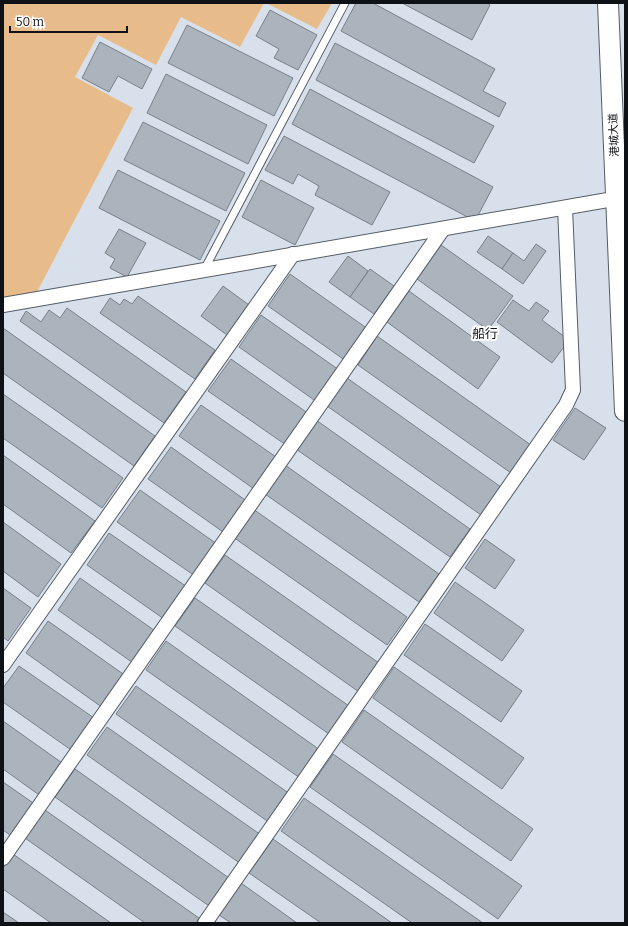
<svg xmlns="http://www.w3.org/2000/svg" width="628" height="926" viewBox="0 0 628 926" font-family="Bitter,'Noto Sans SC',serif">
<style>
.green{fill:#e8bc8a}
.building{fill:#abb3bd;stroke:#788089}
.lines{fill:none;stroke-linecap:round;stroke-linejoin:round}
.lane-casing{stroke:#555c65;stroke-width:9}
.street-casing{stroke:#555c65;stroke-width:16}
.secondary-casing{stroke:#555c65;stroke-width:22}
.lane{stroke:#fff;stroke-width:7}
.street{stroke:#fff;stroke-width:14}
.secondary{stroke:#fff;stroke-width:20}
.labels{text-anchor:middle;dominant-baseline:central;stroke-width:4;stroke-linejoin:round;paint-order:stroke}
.street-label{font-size:11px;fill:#0e1115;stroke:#fff}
.quarter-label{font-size:13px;fill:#0e1115;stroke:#fff}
</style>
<rect width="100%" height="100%" fill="#d8e1eb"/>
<!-- green -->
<g class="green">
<path d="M3,3h261l-24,44 -59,-30 -25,48 -58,-30 -23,42 58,31 -97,186 -33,5z"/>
<path d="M266,3h66l-15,26z"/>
</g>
<!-- building -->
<g class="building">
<path d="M356,3h17l122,66 -12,22 23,12 -7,14 -158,-86z"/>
<path d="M402,3h85l3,2 -18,35z"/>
<path d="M270,10l47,25 -19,35 -24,-12 5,-9 -23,-13z"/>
<path d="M187,25l106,53 -19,38 -106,-53z"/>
<path d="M100,42l52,27 -10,20 -24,-13 -9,16 -27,-14z"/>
<path d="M335,43l159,83 -20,37 -158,-83z"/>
<path d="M166,74l101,51 -19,39 -101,-51z"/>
<path d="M310,89l183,98 -18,34 -183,-97z"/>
<path d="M143,122l102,51 -19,38 -102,-51z"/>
<path d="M284,136l106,56 -18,33 -57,-30 4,-9 -21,-12 -5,10 -28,-14z"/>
<path d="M118,170l102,51 -20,39 -101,-52z"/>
<path d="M261,180l53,28 -19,37 -53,-28z"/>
<path d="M119,229l27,14 -19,34 -17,-9 5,-9 -10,-6z"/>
<path d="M488,236l25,17 -11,16 -25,-17z"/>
<path d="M536,244l10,7 -23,33 -21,-15 11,-16 11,8z"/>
<path d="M441,245l72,51 -25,34 -71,-51z"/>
<path d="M348,256l20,15 -18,26 -21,-15z"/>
<path d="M370,269l24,17 -20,28 -24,-17z"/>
<path d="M290,274l78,55 -22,32 -78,-55z"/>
<path d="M223,286l26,19 -22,30 -26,-19z"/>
<path d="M409,291l91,66 -22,32 -91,-67z"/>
<path d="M138,296l77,54 -20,29 -95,-66 10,-15 10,7 4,-6 8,5z"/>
<path d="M513,300l16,11 7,-9 13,9 -7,9 27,20 -17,23 -55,-41z"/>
<path d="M67,308l119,84 -22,31 -144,-102 6,-10 15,11 8,-12 11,8z"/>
<path d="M261,315l78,55 -22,32 -78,-55z"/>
<path d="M3,328l152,108 -21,30 -131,-93z"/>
<path d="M377,336l154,109 -20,28 -153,-108z"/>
<path d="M231,359l78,55 -23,31 -78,-54z"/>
<path d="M347,378l154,109 -20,28 -154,-109z"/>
<path d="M3,394l120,84 -21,30 -99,-70z"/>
<path d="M201,405l78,54 -22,32 -78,-55z"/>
<path d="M575,408l31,20 -22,32 -31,-20z"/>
<path d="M316,420l154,109 -20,28 -154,-108z"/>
<path d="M171,447l77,55 -22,32 -78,-55z"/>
<path d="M3,455l92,66 -24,32 -68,-49z"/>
<path d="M285,465l154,109 -20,28 -154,-108z"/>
<path d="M140,490l77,54 -22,32 -78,-54z"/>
<path d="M253,509l154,108 -20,28 -154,-108z"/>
<path d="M3,522l58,42 -23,33 -35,-26z"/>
<path d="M109,533l78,54 -23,32 -77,-54z"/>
<path d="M485,539l30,21 -20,29 -30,-21z"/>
<path d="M225,555l154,108 -20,29 -154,-109z"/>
<path d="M80,578l78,55 -22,32 -78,-55z"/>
<path d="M455,582l69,48 -22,31 -68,-48z"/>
<path d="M3,588l28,20 -23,33 -5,-4z"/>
<path d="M195,598l154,108 -20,28 -154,-108z"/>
<path d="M48,621l78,55 -23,32 -77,-55z"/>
<path d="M425,624l97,67 -21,31 -97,-67z"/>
<path d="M166,641l154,109 -20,28 -154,-108z"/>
<path d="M19,666l78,54 -23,32 -71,-50v-14z"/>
<path d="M394,667l130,91 -22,31 -129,-91z"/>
<path d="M136,686l154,108 -20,29 -154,-109z"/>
<path d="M364,710l169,119 -22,32 -169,-119z"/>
<path d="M3,721l62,44 -23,32 -39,-28z"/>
<path d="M107,727l154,108 -20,29 -154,-109z"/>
<path d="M333,754l189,132 -24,33 -188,-132z"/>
<path d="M75,769l154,109 -20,28 -154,-109z"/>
<path d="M3,782l33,23 -23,32 -10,-7z"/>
<path d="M304,798l179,125h-71l-131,-92z"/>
<path d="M45,810l154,108 -3,5h-51l-120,-85z"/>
<path d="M273,839l119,84h-71l-72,-50z"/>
<path d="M13,854l98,69h-60l-48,-34v-21z"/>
<path d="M241,883l56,40h-66l-12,-8z"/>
<path d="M3,912l16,11h-16z"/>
</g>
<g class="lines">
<!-- lane casing -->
<g class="lane-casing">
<path id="lane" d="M204,270l141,-267"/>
</g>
<!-- street casing -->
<g class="street-casing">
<g id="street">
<path d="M3,305l622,-108"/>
<path d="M3,665l290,-411"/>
<path d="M3,858l440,-629"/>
<path d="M205,923l361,-518 7,-15 -8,-182"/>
</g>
</g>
<!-- secondary casing -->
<g class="secondary-casing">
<path id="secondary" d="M608,3l17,408"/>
</g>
<!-- lane -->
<use href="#lane" class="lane"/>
<!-- street -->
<use href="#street" class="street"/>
<!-- secondary -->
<use href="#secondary" class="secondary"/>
</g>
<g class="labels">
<!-- street labels -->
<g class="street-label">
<text transform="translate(614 135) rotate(-92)">港城大道</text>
</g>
<!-- quarter labels -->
<g class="quarter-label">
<text x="485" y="333">船行</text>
</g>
</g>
<!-- border -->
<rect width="628" height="926" fill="none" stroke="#0e1115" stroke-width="8"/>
<!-- scale -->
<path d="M10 26v6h117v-6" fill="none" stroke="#0e1115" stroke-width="2"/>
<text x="16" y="26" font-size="12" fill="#0e1115" stroke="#ffffff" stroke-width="3" paint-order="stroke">50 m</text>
</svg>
